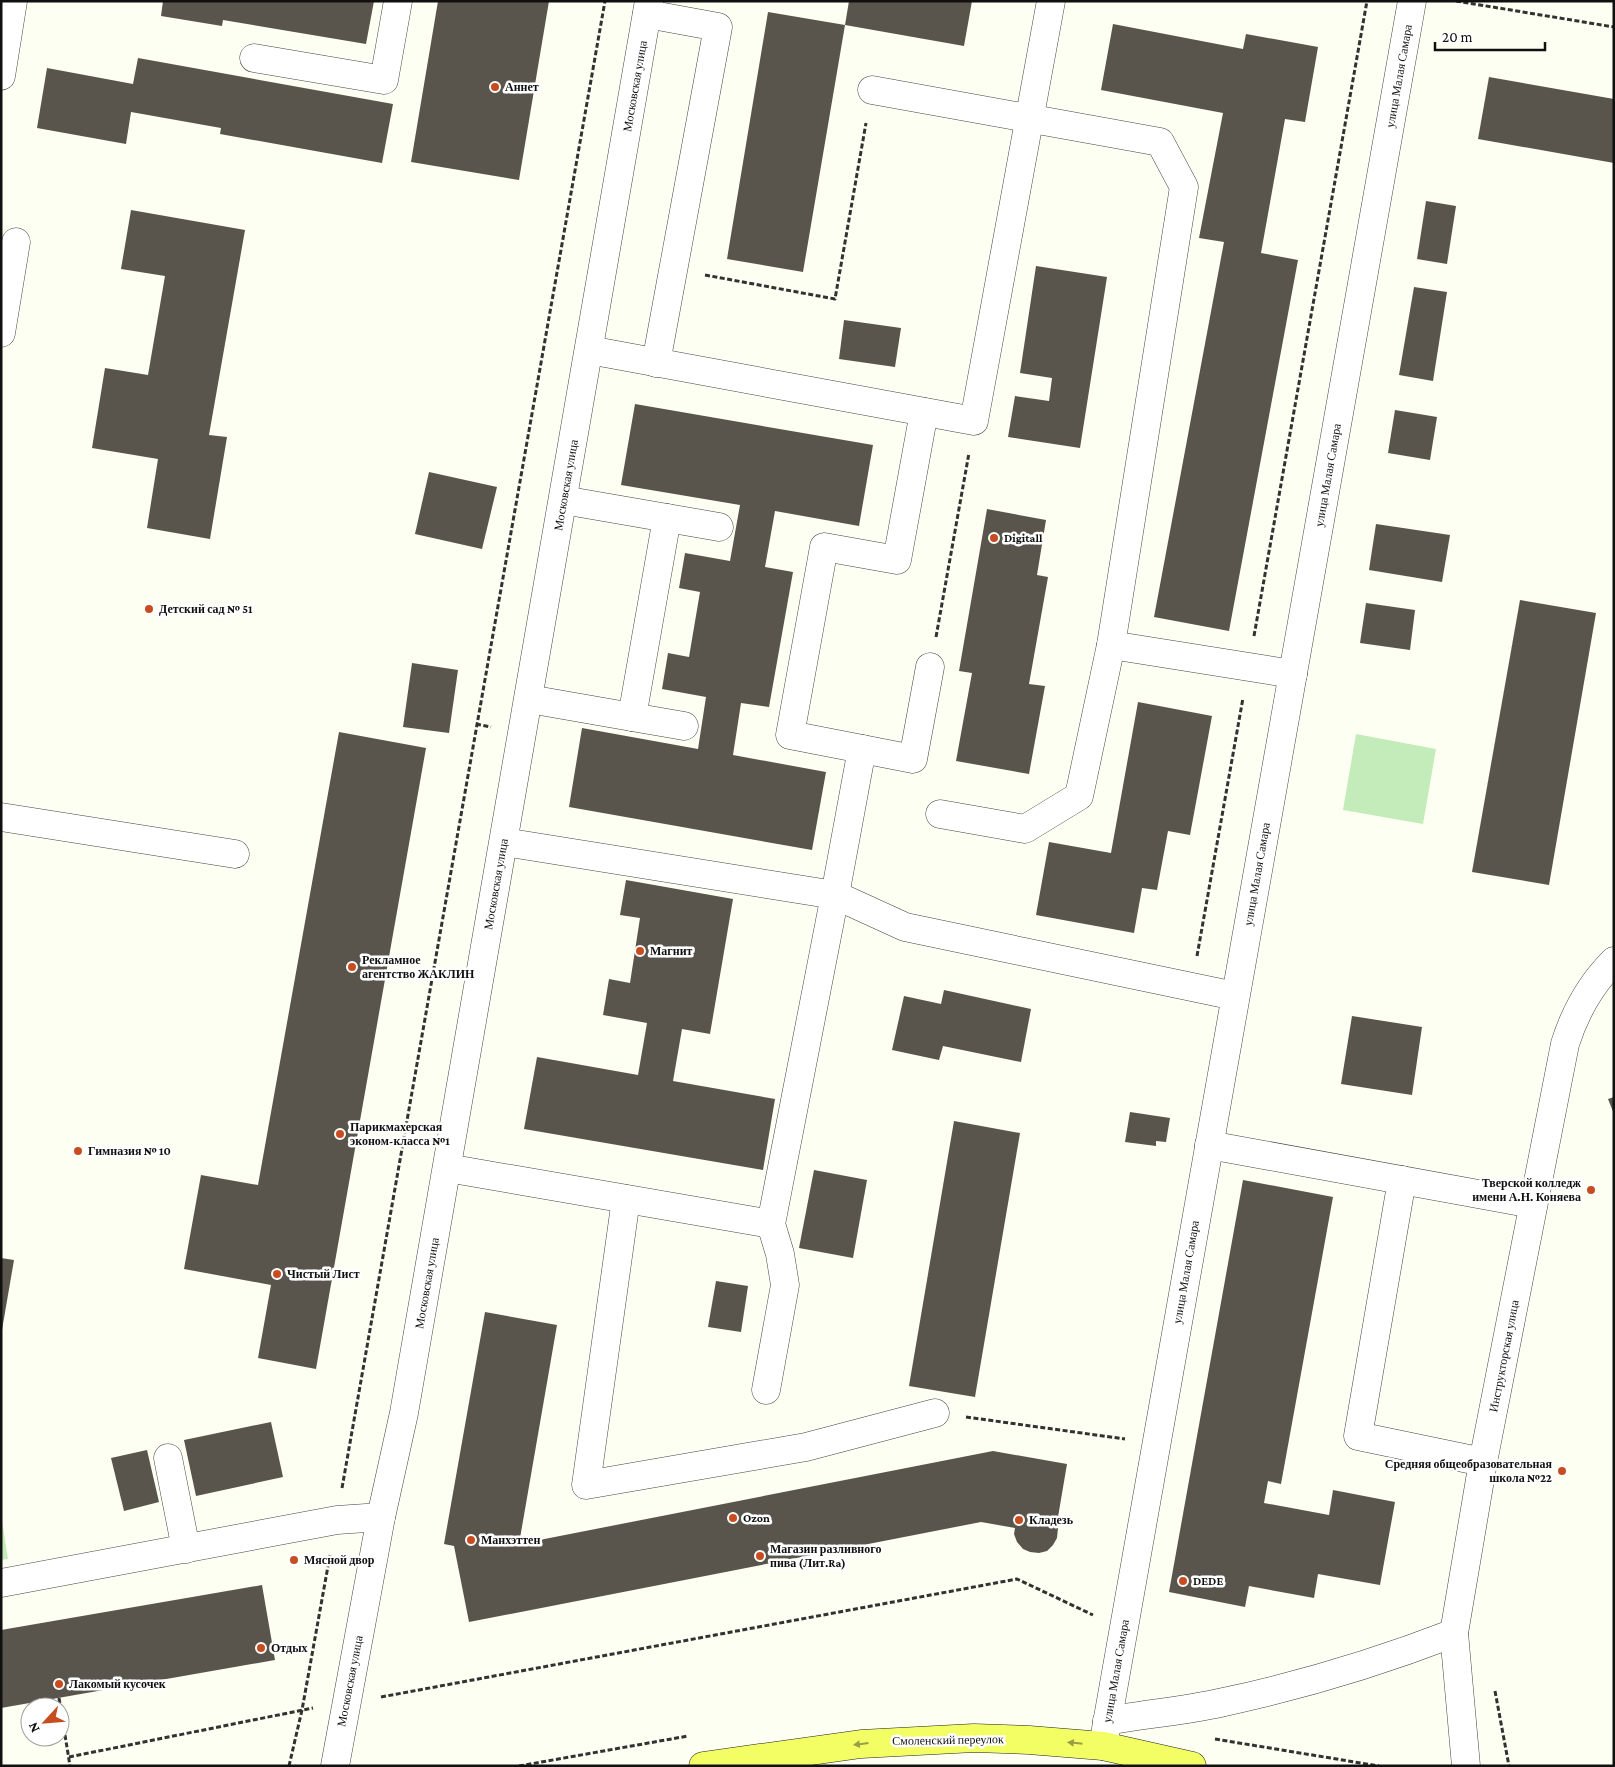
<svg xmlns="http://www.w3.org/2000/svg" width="1615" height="1767" viewBox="0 0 1615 1767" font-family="'Crimson Pro',serif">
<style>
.green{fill:#c4ecba}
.building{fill:#59554c}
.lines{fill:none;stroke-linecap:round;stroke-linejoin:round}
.minor-casing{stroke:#434343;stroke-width:29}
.major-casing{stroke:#212121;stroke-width:29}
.path{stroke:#323232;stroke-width:3;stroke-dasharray:5 2.5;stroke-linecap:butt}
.minor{stroke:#fff;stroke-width:28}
.major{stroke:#f3fe64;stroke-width:28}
.oneway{fill:#989f42}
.poi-dot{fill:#c74d21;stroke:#fff;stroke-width:2}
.labels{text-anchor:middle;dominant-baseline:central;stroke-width:5;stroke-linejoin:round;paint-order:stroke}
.street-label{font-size:12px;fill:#101010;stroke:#fff}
.poi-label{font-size:12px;font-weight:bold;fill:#101010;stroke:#fff;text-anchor:start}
</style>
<rect width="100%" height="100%" fill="#fefff3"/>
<!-- green -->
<g class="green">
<path d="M1356,734l80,15 -13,75 -80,-14z"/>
<path d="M1,1515l7,44 -7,1z"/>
</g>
<!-- building -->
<g class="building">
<path d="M163,1h211l-8,43 -143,-24 -1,6 -61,-10z"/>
<path d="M438,1h111l-30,179 -108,-18z"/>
<path d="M849,1h123l-8,45 -119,-21 -42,247 -76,-13 41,-247 77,13z"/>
<path d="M1113,24l130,25 3,-15 72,13 -13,75 -20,-3 -24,134 37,7 -69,371 -75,-14 70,-375 -25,-4 24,-125 -122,-23z"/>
<path d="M138,58l255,46 -11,59 -162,-29 1,-6 -90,-16 -5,32 -89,-16 10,-60 86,16z"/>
<path d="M1489,77l125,22v64l-136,-24z"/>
<path d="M1426,201l30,5 -9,58 -30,-5z"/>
<path d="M131,210l114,20 -36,205 18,2 -17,102 -63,-11 11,-69 -66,-11 13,-80 43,7 17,-99 -44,-7z"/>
<path d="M1036,266l71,11 -27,171 -72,-11 7,-41 34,5 3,-23 -32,-5z"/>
<path d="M1414,287l33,5 -14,89 -34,-6z"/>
<path d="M844,320l57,8 -6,39 -56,-8z"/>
<path d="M635,404l238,41 -14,81 -84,-15 -10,56 28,5 -24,135 -28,-4 -8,52 93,17 -14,78 -243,-43 13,-79 116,21 8,-52 -44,-8 6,-36 21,4 11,-65 -21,-4 6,-35 45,8 10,-56 -119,-20z"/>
<path d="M1395,410l42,7 -7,43 -42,-7z"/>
<path d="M429,472l68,15 -15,62 -67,-15z"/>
<path d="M987,509l59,11 -9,55 11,2 -19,107 16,2 -16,88 -73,-13 16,-88 -13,-2z"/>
<path d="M1376,524l74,11 -8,47 -73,-12z"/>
<path d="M1520,600l76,13 -47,272 -77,-13z"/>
<path d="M1366,603l49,7 -5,40 -50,-7z"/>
<path d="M412,663l46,7 -9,63 -46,-6z"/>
<path d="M1138,702l74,14 -22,119 -22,-4 -11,59 -15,-2 -8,45 -98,-18 13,-73 62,11z"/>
<path d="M339,732l87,16 -110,621 -58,-11 13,-73 -87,-16 17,-94 57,10z"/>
<path d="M626,880l107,19 -23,135 -28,-5 -9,52 102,18 -12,71 -239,-41 13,-72 101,18 9,-52 -44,-8 6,-36 21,4 10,-65 -20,-3z"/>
<path d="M944,990l87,19 -10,53 -78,-16 -4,14 -47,-10 12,-54 37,8z"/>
<path d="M1352,1016l70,11 -10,68 -71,-11z"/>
<path d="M1614,1097v17l-6,-15z"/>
<path d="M1130,1112l40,6 -4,24 -10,-1v5l-31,-4z"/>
<path d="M954,1121l66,12 -45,264 -66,-11z"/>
<path d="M814,1170l53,10 -14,78 -54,-10z"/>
<path d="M1243,1180l90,17 -52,287 -13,-3 -4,22 65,12 4,-25 62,12 -15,83 -62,-11 -4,24 -65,-12 -4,21 -76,-15z"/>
<path d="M1,1258l13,2 -12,70h-1z"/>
<path d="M716,1281l32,5 -7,46 -33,-5z"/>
<path d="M485,1312l72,13 -38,219 474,-93 74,13 -9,53 -8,-1 5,5 3,7 -1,10 -4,7 -6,6 -8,2 -9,-1 -7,-3 -6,-7 -3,-8 1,-6 -34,-6 -512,100 -15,-76 -10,-2z"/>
<path d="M271,1422l12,55 -87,19 -12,-56z"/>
<path d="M147,1450l12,52 -35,9 -13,-53z"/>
<path d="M262,1585l13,75 -274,48v-78z"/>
</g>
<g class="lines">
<!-- minor casing -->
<g class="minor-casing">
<g id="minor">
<path d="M647,14l71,13 -62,336"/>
<path d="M254,58l130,22 14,-79"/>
<path d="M1,76l12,-75"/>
<path d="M872,90l288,52 24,45 -73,458 -32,151 -54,33 -85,-15"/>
<path d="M1,333l15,-91"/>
<path d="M589,350l385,71 77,-420"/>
<path d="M667,518l52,9"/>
<path d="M1111,645l182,29"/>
<path d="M529,699l103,18 35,-199 -104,-18"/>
<path d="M632,717l52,9"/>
<path d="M862,749l51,10 17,-92"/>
<path d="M1,817l234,37"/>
<path d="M504,842l331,53 70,32 330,69"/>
<path d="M1209,1145l324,59"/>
<path d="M447,1168l324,56"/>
<path d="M1402,1180l-44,256 125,26"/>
<path d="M626,1199l-40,286 220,-38 129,-34"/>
<path d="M766,1390l19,-105 -5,-31 -9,-30 64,-329 27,-146 -72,-14 34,-188 73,13 27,-148"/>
<path d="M168,1458l18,91"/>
<path d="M1,1583l336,-63 44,-3"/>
<path d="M1107,1721c38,-7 78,-10 117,-19 79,-17 155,-40 230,-69"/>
<path d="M1103,1746l309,-1745"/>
<path d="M335,1766l46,-249 23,-104 245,-1412"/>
<path d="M1466,1766l-12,-133 29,-171 82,-418c10,-32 25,-59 49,-83"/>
</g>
</g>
<!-- major casing -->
<g class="major-casing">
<path id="major" d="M703,1766l158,-22 113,-6 55,2 74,6 89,20"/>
</g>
<!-- path -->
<g class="path">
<path d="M1456,1l158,26"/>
<path d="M705,275l130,24 31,-176"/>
<path d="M1254,636l113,-635"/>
<path d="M936,637l33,-184"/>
<path d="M476,724l15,3"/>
<path d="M1197,956l46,-258"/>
<path d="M966,1417l159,22"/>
<path d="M342,1488l263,-1487"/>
<path d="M1495,1691l14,75"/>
<path d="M381,1697l636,-118 76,36"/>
<path d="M59,1698l11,68"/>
<path d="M1215,1739l164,27"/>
<path d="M69,1757l244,-49"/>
<path d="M289,1766l13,-56 28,-155"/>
<path d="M519,1766l169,-30"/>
</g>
<!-- minor -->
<use href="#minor" class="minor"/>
<!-- major -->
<use href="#major" class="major"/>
</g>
<!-- one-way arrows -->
<defs><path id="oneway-solid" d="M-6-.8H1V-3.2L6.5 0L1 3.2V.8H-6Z" transform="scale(1.25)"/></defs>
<g class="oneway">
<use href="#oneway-solid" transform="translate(1075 1743) rotate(-174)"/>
<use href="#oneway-solid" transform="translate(861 1744) rotate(173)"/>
</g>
<!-- markers -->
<g class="poi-dot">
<circle cx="495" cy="87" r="5"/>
<circle cx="994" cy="538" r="5"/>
<circle cx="149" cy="609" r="5"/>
<circle cx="640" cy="951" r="5"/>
<circle cx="352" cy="967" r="5"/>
<circle cx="340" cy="1134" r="5"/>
<circle cx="78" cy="1151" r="5"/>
<circle cx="1591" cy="1190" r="5"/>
<circle cx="277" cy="1274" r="5"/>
<circle cx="1562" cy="1471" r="5"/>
<circle cx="733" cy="1518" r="5"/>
<circle cx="1019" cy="1520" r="5"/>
<circle cx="471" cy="1540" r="5"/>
<circle cx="760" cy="1556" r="5"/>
<circle cx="294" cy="1560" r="5"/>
<circle cx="1183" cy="1581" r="5"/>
<circle cx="261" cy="1648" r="5"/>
<circle cx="59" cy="1684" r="5"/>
</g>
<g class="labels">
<!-- street labels -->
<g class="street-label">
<text transform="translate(1399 76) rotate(-80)">улица Малая Самара</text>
<text transform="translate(635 86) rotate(-80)">Московская улица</text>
<text transform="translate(1328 475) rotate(-80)">улица Малая Самара</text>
<text transform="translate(566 485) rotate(-80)">Московская улица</text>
<text transform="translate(1257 874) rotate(-80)">улица Малая Самара</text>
<text transform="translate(496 884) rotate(-80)">Московская улица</text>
<text transform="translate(1186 1272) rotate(-80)">улица Малая Самара</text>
<text transform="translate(427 1283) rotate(-80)">Московская улица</text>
<text transform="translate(1504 1356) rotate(-79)">Инструкторская улица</text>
<text transform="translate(1116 1671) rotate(-80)">улица Малая Самара</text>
<text transform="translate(350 1681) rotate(-79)">Московская улица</text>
<text transform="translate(948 1740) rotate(-1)">Смоленский переулок</text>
</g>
<!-- poi labels -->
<g class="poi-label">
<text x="505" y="87">Аннет</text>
<text x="1004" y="538">Digitall</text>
<text x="159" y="609">Детский сад № 51</text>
<text x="650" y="951">Магнит</text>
<text x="362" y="960">Рекламное<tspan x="362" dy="14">агентство ЖАКЛИН</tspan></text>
<text x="350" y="1127">Парикмахерская<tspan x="350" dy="14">эконом-класса №1</tspan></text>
<text x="88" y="1151">Гимназия № 10</text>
<text x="1581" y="1183" text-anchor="end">Тверской колледж<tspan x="1581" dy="14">имени А.Н. Коняева</tspan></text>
<text x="287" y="1274">Чистый Лист</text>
<text x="1552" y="1464" text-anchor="end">Средняя общеобразовательная<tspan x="1552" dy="14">школа №22</tspan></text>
<text x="743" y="1518">Ozon</text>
<text x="1029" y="1520">Кладезь</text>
<text x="481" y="1540">Манхэттен</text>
<text x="770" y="1549">Магазин разливного<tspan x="770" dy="14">пива (Лит.Ra)</tspan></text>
<text x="304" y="1560">Мясной двор</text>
<text x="1193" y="1581">DEDE</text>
<text x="271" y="1648">Отдых</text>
<text x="69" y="1684">Лакомый кусочек</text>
</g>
</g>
<!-- border -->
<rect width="1615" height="1767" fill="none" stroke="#101010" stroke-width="5"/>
<!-- north arrow -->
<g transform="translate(45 1722) rotate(244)"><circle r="24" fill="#ffffff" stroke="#9f9f9f"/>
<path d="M0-4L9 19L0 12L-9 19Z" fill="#c74d21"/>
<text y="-8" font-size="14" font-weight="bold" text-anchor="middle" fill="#101010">N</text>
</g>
<!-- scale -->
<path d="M1435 42v8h110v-8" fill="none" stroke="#101010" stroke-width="2.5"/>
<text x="1442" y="42" font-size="15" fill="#101010" stroke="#ffffff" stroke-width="4" paint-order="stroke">20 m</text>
</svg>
